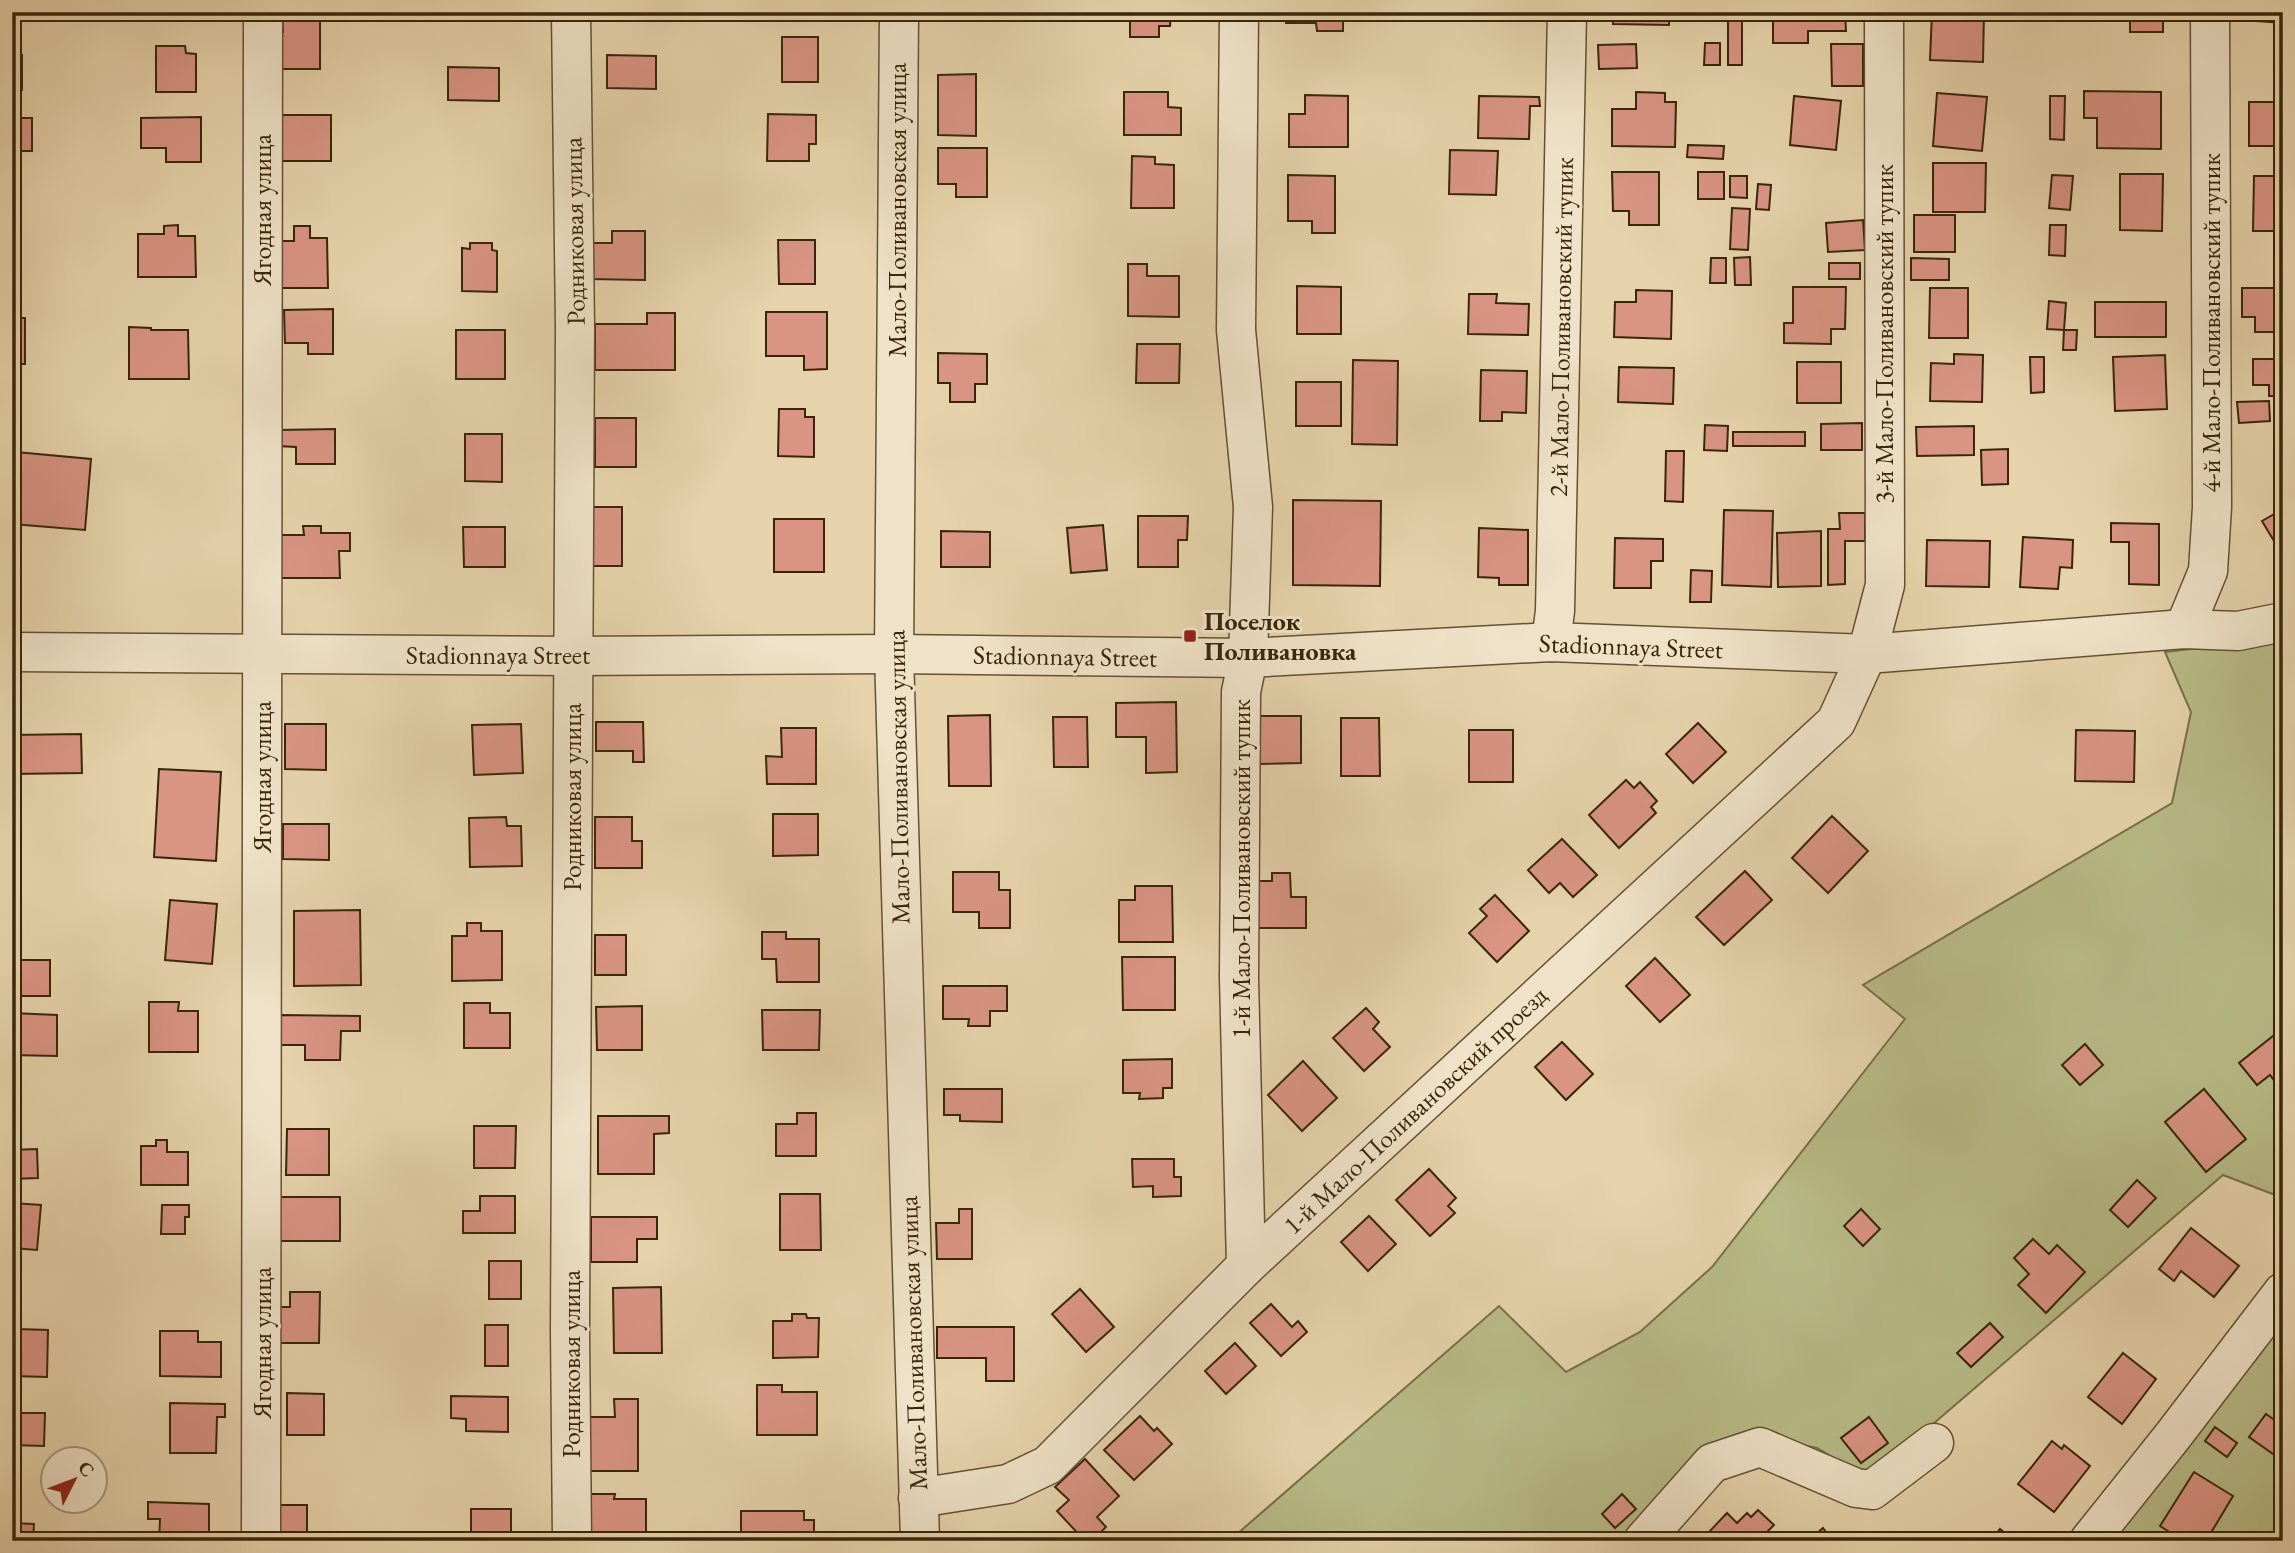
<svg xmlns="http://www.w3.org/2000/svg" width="2295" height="1553" viewBox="0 0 2295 1553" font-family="'EB Garamond',serif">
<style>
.green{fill:#b8bb87;stroke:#787048;stroke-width:2}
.building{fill:#d99483;stroke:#39260a;stroke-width:2}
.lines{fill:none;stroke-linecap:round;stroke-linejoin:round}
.street-casing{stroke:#645132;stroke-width:41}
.street{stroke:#efe2c8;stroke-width:38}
.poi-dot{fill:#8f2418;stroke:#efe2c8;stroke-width:2.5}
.labels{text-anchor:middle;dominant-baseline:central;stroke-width:6;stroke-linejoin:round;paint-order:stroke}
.street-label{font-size:26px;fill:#39260a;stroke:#efe2c8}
.poi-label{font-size:26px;font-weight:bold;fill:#39260a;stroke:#efe2c8;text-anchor:start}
</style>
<rect width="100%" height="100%" fill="#e6d3ab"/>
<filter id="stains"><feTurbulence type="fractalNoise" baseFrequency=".00286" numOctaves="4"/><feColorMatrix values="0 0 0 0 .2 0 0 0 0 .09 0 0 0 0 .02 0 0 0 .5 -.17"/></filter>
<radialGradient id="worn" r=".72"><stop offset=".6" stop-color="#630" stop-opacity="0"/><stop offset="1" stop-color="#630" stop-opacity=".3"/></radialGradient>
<!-- green -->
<g class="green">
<path d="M2283,635v563l-60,-23 -354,304 -52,-31 -62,-12 -123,105h-403l270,-235 67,66 74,-40 72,-65 193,-248 -42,-34 309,-182 19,-91 -26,-60 70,-8z"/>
<path d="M2283,1313v228h-178z"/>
</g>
<!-- building -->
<g class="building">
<path d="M1130,12h41l-1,14h-11v11h-29z"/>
<path d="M1287,12h56v19h-26l-1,-8h-30z"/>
<path d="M1613,12h56v13l-56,-1z"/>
<rect x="1728" y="12" width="14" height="53"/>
<path d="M1773,12h72l1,19h-38v12h-35z"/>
<path d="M1932,12h52l-1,50 -53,-2z"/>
<rect x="2130" y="12" width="33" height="20"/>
<path d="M2258,12h25v11l-26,-2z"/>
<path d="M282,15h38v54h-46v-37h9z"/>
<rect x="782" y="37" width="36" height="45"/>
<path d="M1705,43h15v22h-16z"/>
<path d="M1636,44l1,24 -38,1 -1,-24z"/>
<path d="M1831,44h32v42h-31z"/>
<path d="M156,46h29l1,7 10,1v38h-40z"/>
<rect x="12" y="55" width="10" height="35"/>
<path d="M607,55l49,1v33l-49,-1z"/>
<path d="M448,67l51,1v33l-51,-1z"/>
<path d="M976,74v62l-38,-1v-60z"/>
<path d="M2084,91l77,1v57l-64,-1v-30h-13z"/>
<path d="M1124,92h44v15l13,1v27h-57z"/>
<path d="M1636,92l29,1v9h11l-1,45 -63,-1v-37h24z"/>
<path d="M1937,93l50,4 -5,54 -49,-5z"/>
<path d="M1305,95l43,1v51h-59v-33h16z"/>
<path d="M1479,96l60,1 1,9h-10l-1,33 -51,-1z"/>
<path d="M1794,96l47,5 -5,49 -46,-5z"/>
<path d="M2050,96h15l-1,44 -14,-1z"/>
<rect x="2249" y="102" width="34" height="44"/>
<path d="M768,114l48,1v29h-7v17h-42z"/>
<rect x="277" y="115" width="54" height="46"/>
<path d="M201,117v45h-35v-14h-25v-30z"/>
<rect x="12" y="118" width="20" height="33"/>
<path d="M1688,145l36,1 -1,13 -36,-2z"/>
<path d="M938,148h49v49h-31v-13h-18z"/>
<path d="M1450,150l48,1 -2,44 -47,-1z"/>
<path d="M1132,156l23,1v7l19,1v43h-43z"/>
<path d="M1933,163h53l-1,49h-52z"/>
<path d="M1612,172h47v53h-30v-14h-16z"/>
<rect x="1698" y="172" width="26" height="27"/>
<path d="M2120,174h43l-1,57 -42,-1z"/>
<path d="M1288,175l47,1v57h-23v-12h-24z"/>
<path d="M2052,175l21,1 -3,34 -21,-2z"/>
<path d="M1730,176h17v22l-17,-1z"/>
<path d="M2254,176h29v55h-30z"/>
<path d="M1758,184l13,1 -2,25 -13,-1z"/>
<path d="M1732,208l18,1 -2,41 -18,-1z"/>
<rect x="1914" y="215" width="41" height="37"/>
<path d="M1863,220l2,30 -37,2 -2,-29z"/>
<path d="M178,225v11h17l1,41h-58v-43h26v-8z"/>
<path d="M2050,225h16l-1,31 -16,-1z"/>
<path d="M294,226h16v12h17l1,50h-52v-47h18z"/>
<path d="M612,231h33v49l-57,-1v-36h24z"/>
<path d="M778,240h37v44h-36z"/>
<path d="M470,243h22v7l5,1v41l-35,-1v-43l8,1z"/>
<path d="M1750,257l1,28h-16l-1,-27z"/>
<path d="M1711,258h15v25h-16z"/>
<path d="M1911,258l38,1v21h-38z"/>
<rect x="1829" y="263" width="31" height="16"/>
<path d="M1128,264h19v12h32v41l-51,-1z"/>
<path d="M1297,286l44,1v47h-44z"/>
<path d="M1793,287h53l-1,42h-14v15l-47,-1v-20h9z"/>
<path d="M1930,288h38v50h-39z"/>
<path d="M2242,288h41v44h-28v-15h-13z"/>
<path d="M1636,290l36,1 -1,48 -57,-2 1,-35h21z"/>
<path d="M1469,294h28l-1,9 33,1 -1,31 -60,-1z"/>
<path d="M2049,301l17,2 -2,27 -17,-1z"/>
<rect x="2095" y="302" width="71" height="35"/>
<path d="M333,309v45h-25v-11h-23l-1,-33z"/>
<path d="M766,312h61v57l-23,1v-14h-38z"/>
<path d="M647,313h28v57h-80v-46h52z"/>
<rect x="12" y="318" width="13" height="46"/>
<path d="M129,327l22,1v2h37l1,49h-60z"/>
<rect x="456" y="330" width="49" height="49"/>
<path d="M2064,330h13l-1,20h-13z"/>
<path d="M1137,344h43l-1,39h-43z"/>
<path d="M938,353l49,1v30h-12v18h-25v-19h-12z"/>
<path d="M1954,354l29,1 -1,47 -52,-1 1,-38 23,1z"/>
<path d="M2165,355l2,54 -52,2 -2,-54z"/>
<path d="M2030,357h14v35l-13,1z"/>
<path d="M2253,359h30v37h-14v-11h-16z"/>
<path d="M1353,360l45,1 -1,84 -45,-1z"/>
<rect x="1797" y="362" width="44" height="41"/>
<path d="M1619,367l55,1 -1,36 -55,-2z"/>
<path d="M1481,370l46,1 -1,42 -24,-1v9h-22z"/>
<rect x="1296" y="382" width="45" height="44"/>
<path d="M2269,401l1,20 -31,2 -2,-21z"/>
<path d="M779,409h26v8h9v40l-36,-1z"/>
<rect x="595" y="418" width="41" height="49"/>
<path d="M1862,423v27h-41v-26z"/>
<path d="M1705,425l23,1 -1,25 -23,-1z"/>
<path d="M1974,426v29l-57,1 -1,-29z"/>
<path d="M335,429v35h-39v-17l-18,-1 -1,-16z"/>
<rect x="1733" y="432" width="72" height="14"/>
<path d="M465,434h37v48l-37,-1z"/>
<path d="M2008,449v35l-26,1 -1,-35z"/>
<path d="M1666,451h18l-1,51 -18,-1z"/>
<path d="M16,452l75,7 -6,71 -73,-6z"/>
<path d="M1293,500l88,1 -1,85 -87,-1z"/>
<rect x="593" y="507" width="29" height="59"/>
<path d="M2283,509v47l-21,-35z"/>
<path d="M1724,510l49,1 -2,76 -49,-2z"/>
<path d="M1839,513h26v28h-20v43l-17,1v-56h12z"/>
<path d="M1138,516h50l-1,24h-9v27h-40z"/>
<rect x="774" y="519" width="50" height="53"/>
<path d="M2111,523l48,1v61l-30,-1v-42h-18z"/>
<path d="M1103,525l4,45 -36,3 -4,-45z"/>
<path d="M303,526h18v7h29v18h-11l1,27h-60v-43h24z"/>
<path d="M463,527h42v40h-41z"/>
<path d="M1479,528l49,2v55h-29v-7l-21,-1z"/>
<path d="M941,531l49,1v35h-49z"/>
<path d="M1821,531v55l-43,1 -1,-54z"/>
<path d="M2023,537l50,3 -1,28 -12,-1 -2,22 -38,-2z"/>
<path d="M1615,538l48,1v22h-12v27h-37z"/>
<path d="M1927,540l63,1 -1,46 -63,-1z"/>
<path d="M1691,570l21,1 -1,31h-21z"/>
<path d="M1176,702l1,70 -31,1v-36h-30v-34z"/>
<path d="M990,715l1,71h-42l-1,-70z"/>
<path d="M1257,716h44v47l-44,1z"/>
<path d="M1053,717h34l1,50h-34z"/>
<path d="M1341,718h38l1,58h-39z"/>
<path d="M596,722h47l1,40h-11v-11h-37z"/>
<path d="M1698,723l28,29 -33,31 -27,-29z"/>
<path d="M285,724h41v46l-41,-1z"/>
<path d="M521,724l2,49 -49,2 -2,-50z"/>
<path d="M781,728h35v56h-49l-1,-28 16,1z"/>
<rect x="1469" y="730" width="44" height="52"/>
<path d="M2076,730l59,1 -1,51 -59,-1z"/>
<path d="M81,734l1,39 -70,1v-39z"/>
<path d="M159,769l62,3 -5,89 -62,-4z"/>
<path d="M1626,780l8,8 6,-6 17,19 -6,6 5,6 -37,35 -30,-33z"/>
<path d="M773,814h45v41l-45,1z"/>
<path d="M1832,816l36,35 -40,42 -36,-35z"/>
<path d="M506,817l1,9h14l1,40 -52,1 -1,-49z"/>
<path d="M595,817h37v24h10v27h-47z"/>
<path d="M283,824h46v36l-46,-1z"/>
<path d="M1562,839l35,36 -24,22 -13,-14 -11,10 -21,-23z"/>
<path d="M1745,871l27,29 -48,45 -28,-28z"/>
<path d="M953,872h46v18h11v38h-31v-16h-26z"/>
<path d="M1272,873h18l1,24h15v31h-49l-1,-47h16z"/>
<path d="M1135,886h37l1,56h-54v-42h16z"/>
<path d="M1495,895l34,36 -32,31 -28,-29 18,-17 -7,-7z"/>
<path d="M170,900l47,4 -5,60 -47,-4z"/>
<path d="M360,910l1,75 -67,1v-75z"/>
<path d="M467,923h14v8h21v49l-50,1v-45h15z"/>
<path d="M762,932h24v7h33v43h-42l-1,-23h-14z"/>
<rect x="595" y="935" width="31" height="40"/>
<path d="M1122,957h53v53h-52z"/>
<path d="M1655,958l35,37 -30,27 -34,-36z"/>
<rect x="12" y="960" width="38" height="36"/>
<path d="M943,986h64v25h-17v15h-22l1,-7h-26z"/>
<path d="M149,1002h30l-1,9h20v41h-49z"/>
<path d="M464,1003h26v10h20v35h-46z"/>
<path d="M642,1006v44h-45l-1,-43z"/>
<path d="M1366,1008l13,14 -6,7 17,18 -26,24 -31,-33z"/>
<path d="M762,1010h58l-1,40h-56z"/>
<path d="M12,1013l45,2v41l-45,-1z"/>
<path d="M280,1015l80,1v15h-19l-1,29h-35v-15h-25z"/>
<path d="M2283,1028v63h-1l-12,-16 -13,10 -18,-22z"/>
<path d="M1562,1042l31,32 -27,26 -31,-33z"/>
<path d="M2085,1044l18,21 -23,20 -18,-20z"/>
<path d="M1172,1059v29h-9v10l-24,1 1,-6h-17v-33z"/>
<path d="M1303,1061l34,37 -35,33 -34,-36z"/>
<path d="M944,1089h58v33l-42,-1v-6h-16z"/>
<path d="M2204,1089l42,50 -40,33 -41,-50z"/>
<path d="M797,1113h19v43h-40v-32h21z"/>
<path d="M598,1116h71v17l-15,1v40h-56z"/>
<path d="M474,1126h42l-1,42h-41z"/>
<path d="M287,1129h42v46h-43z"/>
<path d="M156,1140h11v12h21v33h-47v-39h15z"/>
<path d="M37,1149l1,29 -26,1v-29z"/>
<path d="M1132,1159h42v18h7v19l-28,1v-11l-20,1z"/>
<path d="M1429,1169l27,29 -8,8 7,7 -25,23 -34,-36z"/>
<path d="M2137,1180l19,18 -28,29 -18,-17z"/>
<path d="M780,1194h40l1,56h-41z"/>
<path d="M480,1196h35v37h-52v-22h17z"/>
<rect x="275" y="1197" width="65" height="44"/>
<path d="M12,1203l29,2 -4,45 -25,-2z"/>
<path d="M162,1205h27v12h-4v17h-24z"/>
<path d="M959,1209h13v50h-35l-1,-36h23z"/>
<path d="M1861,1209l19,20 -17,17 -19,-20z"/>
<path d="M1369,1216l27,28 -28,27 -27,-29z"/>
<path d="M591,1217h66v22h-20v23h-46z"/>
<path d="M2191,1228l48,38 -25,31 -33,-26 -7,10 -15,-12z"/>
<path d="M2033,1239l16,15 8,-9 28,27 -39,41 -28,-28 11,-11 -15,-16z"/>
<rect x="489" y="1261" width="32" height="38"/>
<path d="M661,1287l1,66h-48l-1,-65z"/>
<path d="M1080,1289l34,38 -28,25 -34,-38z"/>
<path d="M290,1292h30l-1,51h-43v-36h14z"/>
<path d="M1271,1304l21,23 6,-6 9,11 -26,24 -31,-33z"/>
<path d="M792,1314h14l1,4h12l-1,39 -45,1v-37h19z"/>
<path d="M12,1321h7l-1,8 30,1 -1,47 -35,-1z"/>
<path d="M1990,1323l13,14 -32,30 -14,-14z"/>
<rect x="485" y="1325" width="23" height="41"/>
<path d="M937,1327h77v54h-28v-23h-49z"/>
<path d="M160,1331h38v11h23v35l-61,-1z"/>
<path d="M1235,1343l21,23 -30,28 -21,-23z"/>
<path d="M2123,1353l33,26 -34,45 -34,-27z"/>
<path d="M757,1385h25v7h35v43h-60z"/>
<path d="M287,1393l37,1v41h-37z"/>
<path d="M451,1396l57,1v35l-42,-1v-12l-15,-1z"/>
<path d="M614,1399h24v72h-54v-54h31z"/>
<path d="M170,1403l55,1v13h-8l-1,36h-46z"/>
<path d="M12,1413h33l-1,33 -32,-1z"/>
<path d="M2266,1414l17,12v35l-34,-24z"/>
<path d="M1140,1416l14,15 3,-3 15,16 -38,36 -30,-30z"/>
<path d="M1869,1417l19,26 -27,20 -20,-25z"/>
<path d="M2215,1427l22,16 -10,14 -22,-16z"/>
<path d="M2052,1441l10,8 2,-4 26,21 -36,46 -36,-28z"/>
<path d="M1085,1459l34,37 -22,21 9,10 -14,14h-7l-28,-30 12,-11 -14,-13z"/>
<path d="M2194,1472l39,24 -27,45h-22l-24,-15z"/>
<path d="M590,1494h25l-1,5h32v42h-55z"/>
<path d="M1622,1494l14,15 -21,19 -13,-14z"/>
<path d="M148,1502l61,2v37h-50l1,-22h-12z"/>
<rect x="279" y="1505" width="28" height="36"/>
<rect x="471" y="1509" width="40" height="32"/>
<path d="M1758,1510l16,15 -10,10 6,6h-52l-9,-9 18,-19 10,10 10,-10 4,4z"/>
<path d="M741,1511h63v9h10v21h-73z"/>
<path d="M12,1523l22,1 -1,17h-21z"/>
<path d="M1823,1528l10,13h-24v-1z"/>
<path d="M2000,1529l15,12h-24z"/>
</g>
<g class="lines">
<!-- street casing -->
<g class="street-casing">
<g id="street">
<path d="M571,12l4,316 -5,1002 2,211"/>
<path d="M899,12l-5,642 26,887"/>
<path d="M1239,12l-3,318 17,177 -5,151 -7,34 -2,286 7,288"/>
<path d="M2184,629l24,-58 4,-64 -2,-495"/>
<path d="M1551,642l4,-31 12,-599"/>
<path d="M12,652l560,4 322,-2 354,4 303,-16 316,12 317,-25 54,2 45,-9"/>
<path d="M918,1498l90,-14 40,-19 198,-199 590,-544 31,-68 18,-69 -1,-573"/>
<path d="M261,1541l2,-1529"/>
<path d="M1643,1541l69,-78 48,-16 96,41 16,2 62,-47"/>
<path d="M2089,1541l83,-104 111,-145"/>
</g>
</g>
<!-- street -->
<use href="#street" class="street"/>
</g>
<!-- markers -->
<rect class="poi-dot" x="1183" y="629" width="14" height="14" rx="3.5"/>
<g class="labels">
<!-- street labels -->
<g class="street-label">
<text transform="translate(262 210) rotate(-90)">Ягодная улица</text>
<text transform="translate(897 210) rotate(-90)">Мало-Поливановская улица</text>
<text transform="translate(574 231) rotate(-91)">Родниковая улица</text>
<text transform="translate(2211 323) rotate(-90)">4-й Мало-Поливановский тупик</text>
<text transform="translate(1561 327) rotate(-89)">2-й Мало-Поливановский тупик</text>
<text transform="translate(1884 334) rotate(-90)">3-й Мало-Поливановский тупик</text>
<text transform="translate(1631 646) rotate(2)">Stadionnaya Street</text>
<text x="498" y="655">Stadionnaya Street</text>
<text transform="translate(1065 656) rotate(1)">Stadionnaya Street</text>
<text transform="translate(262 777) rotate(-90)">Ягодная улица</text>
<text transform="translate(898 777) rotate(-91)">Мало-Поливановская улица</text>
<text transform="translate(572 797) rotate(-90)">Родниковая улица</text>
<text transform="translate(1241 869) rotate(-90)">1-й Мало-Поливановский тупик</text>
<text transform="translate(1415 1110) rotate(-43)">1-й Мало-Поливановский проезд</text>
<text transform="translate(262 1343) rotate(-90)">Ягодная улица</text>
<text transform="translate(913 1343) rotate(-92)">Мало-Поливановская улица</text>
<text transform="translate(571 1364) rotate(-90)">Родниковая улица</text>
</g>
<!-- poi labels -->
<g class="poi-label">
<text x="1204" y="621">Поселок<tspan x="1204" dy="30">Поливановка</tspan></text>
</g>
</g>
<!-- margin -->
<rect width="2295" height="1553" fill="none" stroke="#e6d3ab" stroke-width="42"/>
<rect x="14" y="14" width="2267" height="1525" fill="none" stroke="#39260a" stroke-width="3.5"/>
<rect x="21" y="21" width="2253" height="1511" fill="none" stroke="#39260a" stroke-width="2"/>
<!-- north arrow -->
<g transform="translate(74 1480) rotate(48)"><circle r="33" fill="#efe2c8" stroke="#a6977c" stroke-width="2"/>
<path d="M0-5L12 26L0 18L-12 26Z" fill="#8f2418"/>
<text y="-10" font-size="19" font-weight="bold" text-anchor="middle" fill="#39260a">С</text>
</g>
<rect width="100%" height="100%" filter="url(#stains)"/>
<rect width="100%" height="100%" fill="url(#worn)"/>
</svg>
